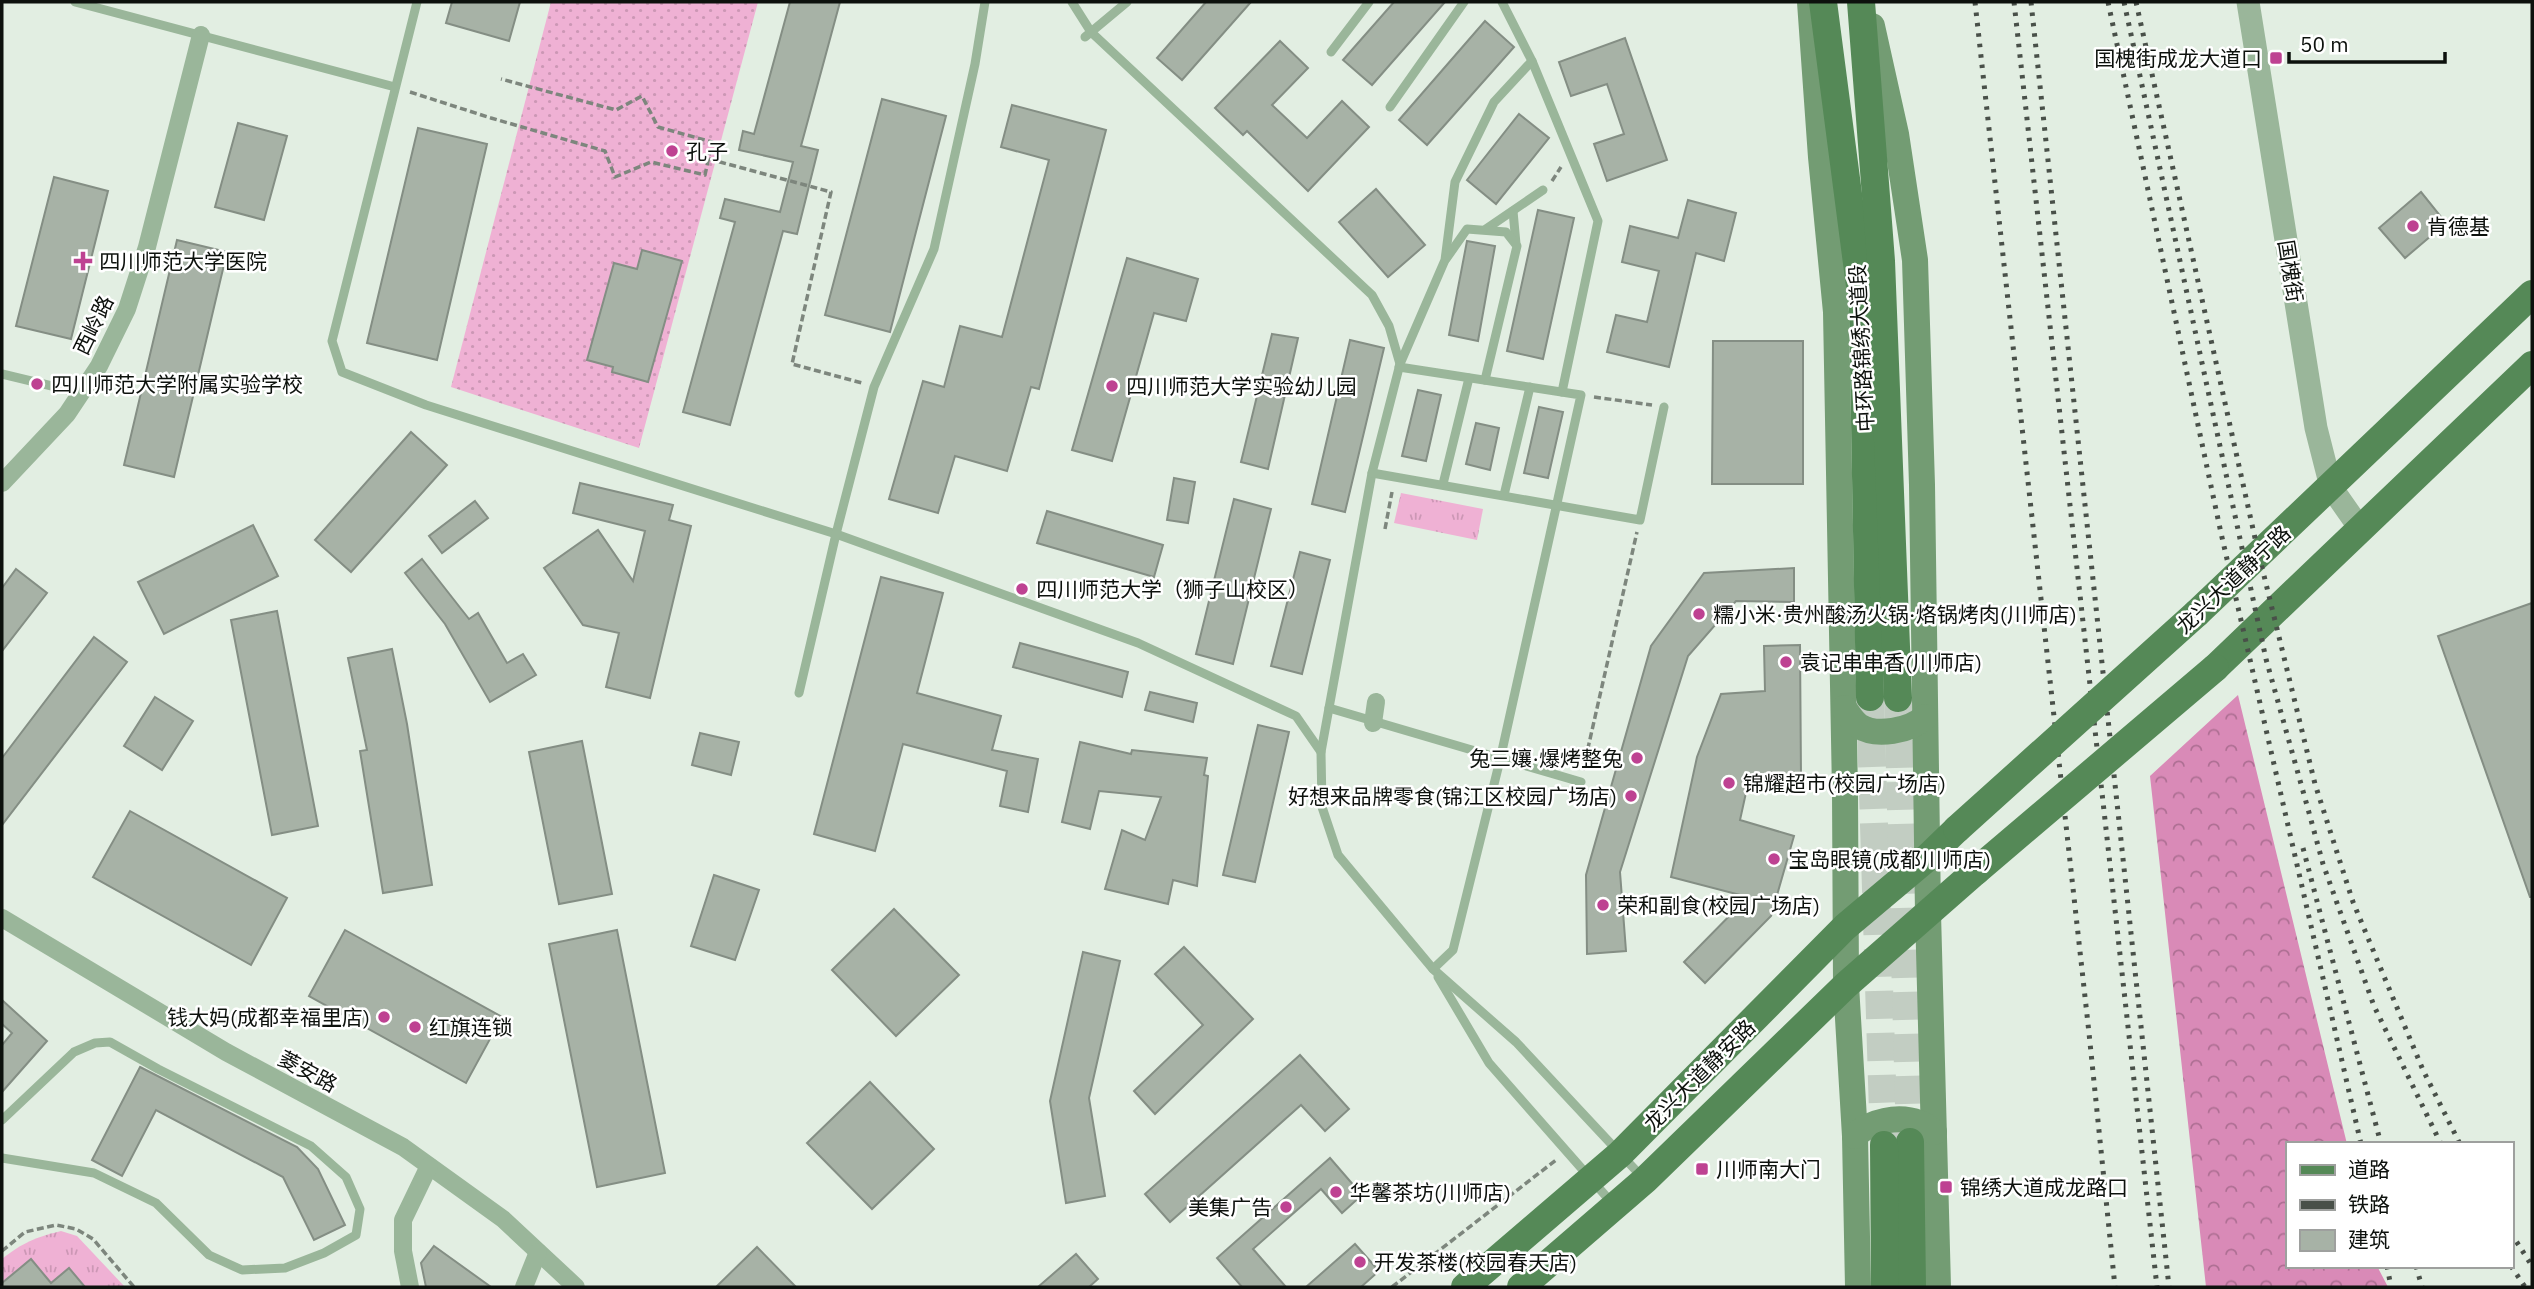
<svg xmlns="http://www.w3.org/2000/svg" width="2534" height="1289" viewBox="0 0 2534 1289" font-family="'IBM Plex Sans','Noto Sans SC',sans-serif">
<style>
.grass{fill:url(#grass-tufts)}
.forest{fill:url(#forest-crowns)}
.garden{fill:url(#garden-dots)}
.building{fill:#a7b2a6;stroke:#848e84;stroke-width:2}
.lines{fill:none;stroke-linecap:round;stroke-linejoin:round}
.primary-tunnel{stroke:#c2cdc2;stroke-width:28;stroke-dasharray:28 14;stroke-linecap:butt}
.path{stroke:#7d867d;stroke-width:3.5;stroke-dasharray:7 3.5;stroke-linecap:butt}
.service{stroke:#9ab69a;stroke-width:9}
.minor{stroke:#9ab69a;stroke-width:18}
.tertiary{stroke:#9ab69a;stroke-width:23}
.secondary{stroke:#739c73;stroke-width:26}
.primary{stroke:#558957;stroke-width:28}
.rail{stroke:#495049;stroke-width:5;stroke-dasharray:3.5 7;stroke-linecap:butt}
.primary-bridge{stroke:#558957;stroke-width:28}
.poi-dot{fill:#be4292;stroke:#fff;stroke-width:2.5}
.labels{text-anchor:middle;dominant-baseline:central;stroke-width:5;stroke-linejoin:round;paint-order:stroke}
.poi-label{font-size:21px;fill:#0d110d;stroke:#fff;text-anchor:start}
.street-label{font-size:21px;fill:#0d110d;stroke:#fff}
</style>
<defs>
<pattern id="grass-tufts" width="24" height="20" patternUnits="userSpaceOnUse" patternTransform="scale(1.75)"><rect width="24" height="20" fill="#efb1d4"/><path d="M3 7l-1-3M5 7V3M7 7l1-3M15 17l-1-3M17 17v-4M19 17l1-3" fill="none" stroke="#cc97b5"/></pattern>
<pattern id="forest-crowns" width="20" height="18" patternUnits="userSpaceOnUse" patternTransform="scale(1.75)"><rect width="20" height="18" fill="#d98ab7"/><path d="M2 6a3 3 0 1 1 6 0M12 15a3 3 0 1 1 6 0" fill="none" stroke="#ae6f93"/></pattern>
<pattern id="garden-dots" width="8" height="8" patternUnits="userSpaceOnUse" patternTransform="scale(1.75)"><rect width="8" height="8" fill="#efb1d4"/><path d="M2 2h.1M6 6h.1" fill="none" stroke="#cc97b5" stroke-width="1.8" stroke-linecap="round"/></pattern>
</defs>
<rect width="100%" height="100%" fill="#e2eee2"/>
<!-- grass -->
<g class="grass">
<path d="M1401,493l82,16 -6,31 -83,-17z"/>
<path d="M61,1231l16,5 48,51h-123v-28c20,-16 34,-22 59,-28z"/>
</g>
<!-- forest -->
<path class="forest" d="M2238,695l109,449h-60v122h90l11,21h-182l-56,-511z"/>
<!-- garden -->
<path class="garden" d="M551,2h207l-119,446 -188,-61z"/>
<!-- building -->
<g class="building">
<path d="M452,2h68l-11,39 -63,-18z"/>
<path d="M790,2h50l-39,144 17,4 -21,84 -14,-3 -53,194 -47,-13 52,-190 -15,-4 5,-19 55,13 13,-50 -54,-12 4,-19 11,3z"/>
<path d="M1206,2h45l-69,78 -25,-22z"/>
<path d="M1394,2h51l-73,83 -29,-25z"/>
<path d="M1485,21l29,26 -87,98 -28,-25z"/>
<path d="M1625,38l42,122 -60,21 -13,-37 30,-10 -17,-50 -36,12 -12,-34z"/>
<path d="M1280,41l28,27 -36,37 35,33 35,-37 27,26 -61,64 -61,-60 -4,4 -28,-27z"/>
<path d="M882,99l64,17 -56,216 -65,-17z"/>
<path d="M1012,105l94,25 -67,259 -8,-2 -24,84 -52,-15 -17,57 -49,-14 34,-118 21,6 16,-61 42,11 47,-177 -48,-13z"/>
<path d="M1519,114l30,24 -53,66 -29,-24z"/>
<path d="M238,123l49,13 -23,84 -49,-13z"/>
<path d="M418,128l69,16 -50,216 -70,-17z"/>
<path d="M54,177l54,14 -37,148 -55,-13z"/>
<path d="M1376,189l49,56 -37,32 -49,-55z"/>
<path d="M2421,192l25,31 -41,35 -26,-30z"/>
<path d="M1688,200l48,13 -12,48 -28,-8 -27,114 -62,-15 9,-37 31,7 12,-51 -37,-9 8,-36 48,12z"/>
<path d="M1538,210l36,8 -31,141 -36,-8z"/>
<path d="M177,240l50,12 -53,225 -50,-12z"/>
<path d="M1467,241l28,5 -17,95 -29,-6z"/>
<path d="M642,250l40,11 -34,121 -36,-10 1,-5 -26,-7 27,-97 23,6z"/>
<path d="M1127,258l71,21 -12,42 -32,-8 -42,148 -40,-11z"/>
<path d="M1272,334l26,4 -30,131 -27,-7z"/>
<path d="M1350,340l34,8 -39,164 -33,-8z"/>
<path d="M1713,341h90v143h-91z"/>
<path d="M1418,390l23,5 -15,66 -24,-5z"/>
<path d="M1539,407l24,5 -15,66 -24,-5z"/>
<path d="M1476,423l23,5 -9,42 -24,-6z"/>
<path d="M411,432l36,33 -96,107 -36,-32z"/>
<path d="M1174,478l21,4 -7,41 -21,-3z"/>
<path d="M580,483l93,22 -4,15 22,6 -41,172 -44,-11 13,-54 -36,-8 -39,-57 54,-38 35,51 12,-50 -72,-18z"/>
<path d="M1234,499l37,10 -38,155 -37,-10z"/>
<path d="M475,501l13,17 -46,35 -13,-17z"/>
<path d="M1047,511l116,34 -9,32 -117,-34z"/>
<path d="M253,525l25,51 -114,58 -26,-52z"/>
<path d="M1300,552l30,8 -28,114 -31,-8z"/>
<path d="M422,559l47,60 9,-6 29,50 16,-9 13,21 -46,27 -45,-78 -40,-51z"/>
<path d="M1794,568v34l-58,-1 -48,55 -68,216 6,79 -39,3 -1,-79 65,-229 53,-73z"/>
<path d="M16,569l31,24 -45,58v-63z"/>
<path d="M881,577l62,16 -26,100 84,23 -9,34 46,9 -10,53 -28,-6 7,-35 -104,-27 -28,107 -61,-17z"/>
<path d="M2532,603v294h-2l-92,-261z"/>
<path d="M277,611l41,215 -46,9 -41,-215z"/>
<path d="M94,637l33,25 -125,163v-67z"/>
<path d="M1020,643l108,29 -6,25 -109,-30z"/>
<path d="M1800,645l1,133 -52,1 -9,41 54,16 -23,80 -66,67 -21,-21 64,-65 -77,-20 26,-120 24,-63 44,-3 -1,-45z"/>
<path d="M392,649l15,75 25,161 -49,8 -23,-142 7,-1 -19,-92z"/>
<path d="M1150,692l47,11 -4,19 -48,-12z"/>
<path d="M155,697l38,24 -31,49 -38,-24z"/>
<path d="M1258,725l31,7 -34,150 -32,-7z"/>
<path d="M700,733l39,9 -8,33 -39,-10z"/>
<path d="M582,741l30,153 -53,10 -30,-152z"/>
<path d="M1080,742l51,12 1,-4 75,8 -3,17 4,1 -11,110 -24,-6 -5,24 -63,-15 17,-59 23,10 16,-43 -62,-6 -9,38 -28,-7z"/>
<path d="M130,811l157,87 -36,67 -158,-88z"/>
<path d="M714,875l45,15 -24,70 -44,-14z"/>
<path d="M894,909l65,66 -63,61 -64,-66z"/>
<path d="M345,930l157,87 -36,66 -157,-87z"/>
<path d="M617,930l48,243 -68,14 -48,-243z"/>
<path d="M1184,947l69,72 -98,95 -21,-23 69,-66 -48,-51z"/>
<path d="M1083,952l37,9 -31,137 16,98 -39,7 -16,-102z"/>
<path d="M2,1000l45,41 -45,51v-47l10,-12 -10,-9z"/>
<path d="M1300,1055l49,54 -24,22 -24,-26 -131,117 -25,-28z"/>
<path d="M140,1067l157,80 21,22 27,56 -31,15 -31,-63 -127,-67 -34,66 -30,-16z"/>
<path d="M870,1082l64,67 -62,60 -65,-66z"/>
<path d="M1330,1158l32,37 -20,18 -21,-24 -68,60 33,38h-44l-25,-29z"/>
<path d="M1355,1244l24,27 -18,16h-55z"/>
<path d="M434,1246l57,41h-65l-5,-24z"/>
<path d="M757,1247l39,40h-80z"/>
<path d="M1076,1254l22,25 -9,8h-51z"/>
<path d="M31,1259l20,24 18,-15 16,19h-83v-4z"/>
</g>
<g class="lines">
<!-- primary-tunnel -->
<g class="primary-tunnel">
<path d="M1870,697l14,448"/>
<path d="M1898,698l12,444"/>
</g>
<!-- path -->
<g class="path">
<path d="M410,92l81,26 114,33 10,26 36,-15 54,13 7,-33 -54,-15 -16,-31 -26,14 -115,-31"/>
<path d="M709,159l122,33 -39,172 70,19"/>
<path d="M1552,181l9,-14"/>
<path d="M1594,397l58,8"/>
<path d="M1385,529l7,-37"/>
<path d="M1583,770l54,-238"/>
<path d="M2,1251l23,-19 31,-7 20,4 17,10 41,48"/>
<path d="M1392,1287l164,-127"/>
</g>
<!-- service -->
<g class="service">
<path d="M75,2l320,85"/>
<path d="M417,2l-85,339 10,31 84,33 410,129 302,109 158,73 25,36"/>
<path d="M1072,2l19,30 281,263 17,31 11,38"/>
<path d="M1502,2l30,59 66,160 -36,171"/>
<path d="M1085,37l42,-35"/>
<path d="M1331,52l38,-50"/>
<path d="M1532,61l-38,41 -39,80 -10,78 -45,104 -28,109 -43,235 -8,44 1,55 16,48 95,114 83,73 126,135"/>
<path d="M1390,107l74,-105"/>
<path d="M1513,211l3,33"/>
<path d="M1486,229l57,-39"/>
<path d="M1446,259l21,-30 39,3 11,14 -32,134"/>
<path d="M1399,367l182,28 -81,365 -47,190 -20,19"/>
<path d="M2,374l79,19"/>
<path d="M1372,473l268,47 24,-113"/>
<path d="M1443,484l26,-106"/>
<path d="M1504,495l26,-108"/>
<path d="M799,693l37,-159 38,-147 60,-138 41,-185 10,-62"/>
<path d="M1329,708l252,74"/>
<path d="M1438,977l51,86 123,140"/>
<path d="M2,1120l72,-68 21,-9 15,-1 48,27 153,77 35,31 14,32 -4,26 -32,18 -39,15 -43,2 -33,-15 -53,-52 -62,-30 -92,-15"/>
</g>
<!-- minor -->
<g class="minor">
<path d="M2,483l65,-69 32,-48 28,-57 20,-62 54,-212"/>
<path d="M1373,723l3,-21"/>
<path d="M2,918l224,134 177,95 100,72 73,68"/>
<path d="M410,1287l-7,-36v-31l26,-54"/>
<path d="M524,1287l14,-35"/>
</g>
<!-- tertiary -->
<path class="tertiary" d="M2248,2l68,426 15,59 30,43"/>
<!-- secondary -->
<g class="secondary">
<path d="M1810,2l11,155 15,155 9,480 1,193 9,151 3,151"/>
<path d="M1872,26l24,108 19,126 7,225 6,428 10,374"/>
<path d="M1844,708c4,6 9,14 15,18 17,11 51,5 66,-9"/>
<path d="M1855,1136c14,-15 44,-21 64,-13 5,1 10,6 15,9"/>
</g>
<!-- primary -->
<g class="primary">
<path d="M1823,2l40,307 7,388"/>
<path d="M1861,2l20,259 17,437"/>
<path d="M2197,613l335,-319"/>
<path d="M2215,668l317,-303"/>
<path d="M1910,1142l2,145"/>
<path d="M1884,1145l1,142"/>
<path d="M1465,1287l155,-133 225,-227 82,-69 30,-29"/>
<path d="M1521,1287l124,-107 201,-195 130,-114"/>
</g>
<!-- rail -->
<g class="rail">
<path d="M1975,2l114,1031 26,254"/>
<path d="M2014,2l143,1285"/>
<path d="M2031,2l138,1285"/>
<path d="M2108,2l113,531 140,611"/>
<path d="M2124,2l142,657 42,150 15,55 51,142 67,138"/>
<path d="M2136,2l121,545 58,237 38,118 70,168 37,74"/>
<path d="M2303,848l78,296"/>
<path d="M2511,1233l21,33"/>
<path d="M2387,1266l4,21"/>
<path d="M2416,1266l6,21"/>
<path d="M2511,1266l14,21"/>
</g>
<!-- primary-bridge -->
<g class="primary-bridge">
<path d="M1957,829l240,-216"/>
<path d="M1976,871l239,-203"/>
</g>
</g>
<!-- markers -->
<g class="poi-dot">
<rect x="2269" y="51" width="14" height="14" rx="3.5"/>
<circle cx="672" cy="151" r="7"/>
<circle cx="2413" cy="226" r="7"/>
<path d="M79.5 250.5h7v7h7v7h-7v7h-7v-7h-7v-7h7z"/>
<circle cx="37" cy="384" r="7"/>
<circle cx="1112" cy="386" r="7"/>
<circle cx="1022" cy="589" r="7"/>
<circle cx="1699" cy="614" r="7"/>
<circle cx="1786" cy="662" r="7"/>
<circle cx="1637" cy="758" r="7"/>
<circle cx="1729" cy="783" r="7"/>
<circle cx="1631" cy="796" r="7"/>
<circle cx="1774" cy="859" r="7"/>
<circle cx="1603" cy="905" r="7"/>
<circle cx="384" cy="1017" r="7"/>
<circle cx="415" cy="1027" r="7"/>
<rect x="1695" y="1162" width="14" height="14" rx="3.5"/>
<rect x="1939" y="1180" width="14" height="14" rx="3.5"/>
<circle cx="1336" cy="1192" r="7"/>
<circle cx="1286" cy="1207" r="7"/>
<circle cx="1360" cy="1262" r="7"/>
</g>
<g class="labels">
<!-- poi labels -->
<g class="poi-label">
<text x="2262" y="58" text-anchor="end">国槐街成龙大道口</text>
<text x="686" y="151">孔子</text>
<text x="2427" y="226">肯德基</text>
<text x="99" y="261">四川师范大学医院</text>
<text x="51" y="384">四川师范大学附属实验学校</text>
<text x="1126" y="386">四川师范大学实验幼儿园</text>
<text x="1036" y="589">四川师范大学（狮子山校区）</text>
<text x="1713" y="614">糯小米·贵州酸汤火锅·烙锅烤肉(川师店)</text>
<text x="1800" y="662">袁记串串香(川师店)</text>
<text x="1623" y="758" text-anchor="end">兔三孃·爆烤整兔</text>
<text x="1743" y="783">锦耀超市(校园广场店)</text>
<text x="1617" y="796" text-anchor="end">好想来品牌零食(锦江区校园广场店)</text>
<text x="1788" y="859">宝岛眼镜(成都川师店)</text>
<text x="1617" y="905">荣和副食(校园广场店)</text>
<text x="370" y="1017" text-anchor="end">钱大妈(成都幸福里店)</text>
<text x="429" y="1027">红旗连锁</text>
<text x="1716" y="1169">川师南大门</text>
<text x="1960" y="1187">锦绣大道成龙路口</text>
<text x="1350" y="1192">华馨茶坊(川师店)</text>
<text x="1272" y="1207" text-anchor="end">美集广告</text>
<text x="1374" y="1262">开发茶楼(校园春天店)</text>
</g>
<!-- street labels -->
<g class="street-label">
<text transform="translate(2291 271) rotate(81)">国槐街</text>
<text transform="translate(93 325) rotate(-64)">西岭路</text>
<text transform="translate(1861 348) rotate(-93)">中环路锦绣大道段</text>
<text transform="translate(2233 579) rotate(-43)">龙兴大道静宁路</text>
<text transform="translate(308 1071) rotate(28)">菱安路</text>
<text transform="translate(1699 1075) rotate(-45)">龙兴大道静安路</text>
</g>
</g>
<!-- border -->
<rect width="2534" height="1289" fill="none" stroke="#0d110d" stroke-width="7"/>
<!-- legend -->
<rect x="2286" y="1142" width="228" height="126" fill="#ffffff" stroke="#9ea09e" stroke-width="2"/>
<rect x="2300" y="1165" width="35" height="10" fill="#558957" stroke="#9ea09e" stroke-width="2"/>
<text x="2348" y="1177" font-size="21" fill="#0d110d">道路</text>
<rect x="2300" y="1200" width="35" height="10" fill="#495049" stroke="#9ea09e" stroke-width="2"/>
<text x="2348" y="1212" font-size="21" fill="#0d110d">铁路</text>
<rect x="2300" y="1230" width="35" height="21" fill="#a7b2a6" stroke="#9ea09e" stroke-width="2"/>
<text x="2348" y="1247" font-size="21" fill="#0d110d">建筑</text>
<!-- scale -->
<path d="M2289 52v10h156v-10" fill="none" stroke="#0d110d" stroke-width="3.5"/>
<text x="2300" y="52" font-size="21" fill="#0d110d" stroke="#ffffff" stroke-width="5" paint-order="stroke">50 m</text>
</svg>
